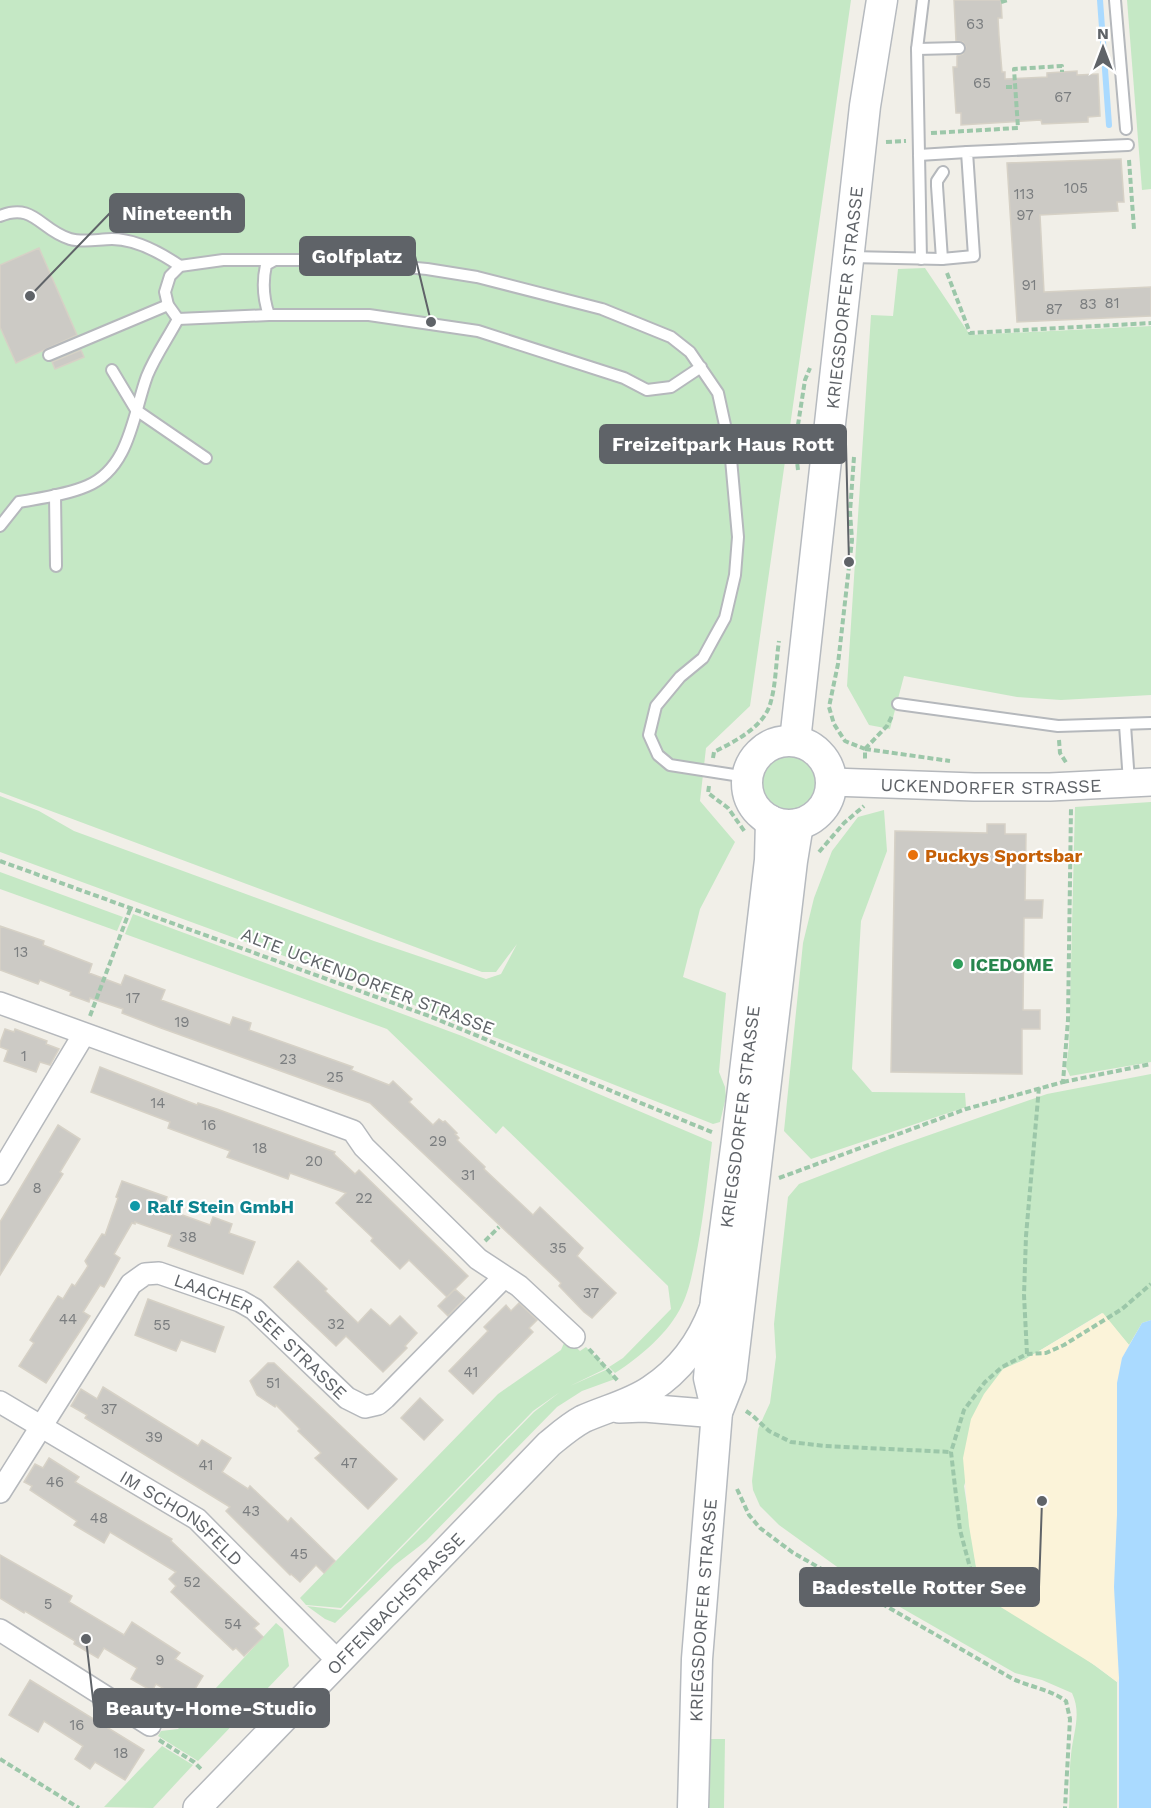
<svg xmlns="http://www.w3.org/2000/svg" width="1151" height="1808" viewBox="0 0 1151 1808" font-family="'Work Sans',sans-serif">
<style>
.green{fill:#c5e8c5}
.sand{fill:#fbf3d9}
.water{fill:#aadaff}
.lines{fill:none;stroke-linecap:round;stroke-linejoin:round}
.stream{stroke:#aadaff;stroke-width:6}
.building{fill:#cccac5;stroke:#d6d1c6;stroke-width:1.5}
.service-casing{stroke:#b5b8bc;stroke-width:14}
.minor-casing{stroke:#b5b8bc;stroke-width:24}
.tertiary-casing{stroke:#b5b8bc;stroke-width:30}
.secondary-casing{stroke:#b6babf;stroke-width:33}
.path{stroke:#9cc7a9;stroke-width:4;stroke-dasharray:6 3;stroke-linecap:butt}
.service{stroke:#fff;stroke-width:10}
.minor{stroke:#fff;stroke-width:21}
.tertiary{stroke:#fff;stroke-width:27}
.secondary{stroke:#fff;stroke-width:30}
.food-dot{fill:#e8710a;stroke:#fff;stroke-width:2}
.leisure-dot{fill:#2e9e5b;stroke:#fff;stroke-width:2}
.culture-dot{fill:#0f9aa8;stroke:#fff;stroke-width:2}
.labels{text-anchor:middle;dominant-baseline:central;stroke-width:4.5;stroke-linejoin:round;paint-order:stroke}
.number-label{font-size:15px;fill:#7a7d7f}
.street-label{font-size:18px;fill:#5f6368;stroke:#fff}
.food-label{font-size:18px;font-weight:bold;fill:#c56008;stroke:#fff;text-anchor:start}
.leisure-label{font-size:18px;font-weight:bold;fill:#27864d;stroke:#fff;text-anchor:start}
.culture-label{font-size:18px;font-weight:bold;fill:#0d838f;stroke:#fff;text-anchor:start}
.leader{fill:none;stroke:#5f6368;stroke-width:2}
.callout-dot{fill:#5f6368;stroke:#fff;stroke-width:2}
.callout{fill:#5f6368;stroke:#5f6368;stroke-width:2}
.callout-label{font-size:20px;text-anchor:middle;font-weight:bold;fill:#fff}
</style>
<rect width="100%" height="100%" fill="#f1efe8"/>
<!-- green -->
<g class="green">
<path d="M0,0h851l-101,706 -44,42 -6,53 35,41 -35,67 -17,68 43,16 -7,79 6,15 1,10 -6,25 -7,2 -347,-138 -366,-134v-56l39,15 35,20 300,110 112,38 15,-5 16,-30 -21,28h-14l-482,-180z"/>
<path d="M1127,0h24v189l-9,1z"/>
<path d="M925,268l45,67 181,-9v369l-90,5 -44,-3 -113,-21 -14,53 -21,-4 -22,-39 24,-371 22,1 5,-47z"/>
<circle cx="789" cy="782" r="30"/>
<path d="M1151,802v260l-81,14 -4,-9 3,-21 6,-239z"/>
<path d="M884,810l3,41 -26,70 -9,148 20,23 93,1 1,14 -155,52 -27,-28 19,-188 11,-45 18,-47 26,-34z"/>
<path d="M0,872l123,45 -6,14 -117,-42z"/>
<path d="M133,914l329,122 250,106c-5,41 -9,83 -18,123 -3,14 -6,28 -12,40 -13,28 -42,52 -67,68l-6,-6 14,-9 48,-49 -3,-23 -165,-160 -7,8 -109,-105 -262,-95z"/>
<path d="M1151,1074v246l-9,3 -13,22 -27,-32 -78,47 -20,9 -40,117 14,93 139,103v126h-48c1,-18 0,-36 2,-53 2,-22 11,-41 1,-62l-30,-13 -27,-7 -150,-86 -86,-62 -19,-19 -7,-16 -1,-9 6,-52 12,-26 6,-46 -2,-33 14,-127 11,-13 96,-37 152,-53z"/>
<path d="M564,1336l16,15 6,-4 21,21 -37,18 38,-17 7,10 -33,12 -25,16 -131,134 -31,24 -60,58 -10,-4 -18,-13 34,4 193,-198 26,-20 -27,19 -192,197 -35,-3 -6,-7 198,-204 63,-44 3,-7z"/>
<path d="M276,1623l7,6 6,37 -91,95 -40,-25 3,-5 17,-2z"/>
<path d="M703,1739h22l-1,69h-22z"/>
<path d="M162,1746l31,19 -40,43 -49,-1z"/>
</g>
<!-- sand -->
<path class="sand" d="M1103,1313l26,32 -7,13 -5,25v132l-3,72 5,91 -2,4 -21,-16 -97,-60 -21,-27 -9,-53 -6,-68 8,-39 13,-25 19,-25 21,-9z"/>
<!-- water -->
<path class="water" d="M1151,1320v488h-32v-130l-5,-91 3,-72v-132l5,-25 20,-35z"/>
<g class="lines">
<!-- stream -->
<path class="stream" d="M1100,0l9,125"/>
</g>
<!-- building -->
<g class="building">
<path d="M954,0h47l1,18h-4l1,18 3,36h3v7l42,-2v-4l30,-2v4l21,-1 2,42 -12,1v5l-46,2 -1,-4 -80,5v-12h-5l-3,-46h4v-11l6,-2 3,-7 -3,-5 -7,-1z"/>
<path d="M1121,159l3,43h-7l1,9 -78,4 4,77 107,-5v29l-134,6 -10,-159z"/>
<path d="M39,248l38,87 -61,28 -16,-36v-62z"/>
<path d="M81,350l3,7 -29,12 -3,-7z"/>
<path d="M987,824h18v10h21l-1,66h18l-1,18h-18l-1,92h17v19h-18v45l-131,-2 4,-241 92,2z"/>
<path d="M0,926l44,15 -1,4 49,19 -3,9 32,12 4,-10 40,15 -4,10 69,25 3,-8 18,6 -2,7 104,37 -2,3 38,15 4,-4 19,18 -3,3 24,23 6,-6 4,3 2,-1 12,12 -2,1 4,4 -2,2 28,27 -1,2 49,46 7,-8 43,41 -6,8 39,37 -24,25 -8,-6 -25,-26 2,-3 -191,-180 -209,-75 -39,-15 1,-4 -33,-11 -1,4 -19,-7 1,-3 -31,-12 -2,4 -38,-14z"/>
<path d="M5,1029l9,3 1,-3 32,12 -1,3 13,5 -9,16 -10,-3 -4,10 -32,-11 4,-11 -8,-3v-4z"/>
<path d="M100,1067l97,38 1,-2 19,6 118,43 -1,2 21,20 4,-4 109,106 -13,13 10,9 -17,18 -10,-10 17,-17 -8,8 -38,-37 -9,9 -29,-28 2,-3 -37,-35 10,-10 -56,-20 -2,6 -61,-22 3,-6 -62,-23 2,-6 -79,-30z"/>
<path d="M58,1125l22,14 -20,33 3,2 -63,101v-53z"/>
<path d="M122,1181l45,16 -4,11 47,17 3,-8 19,7 -3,9 26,9 -12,32 -75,-28 4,-11 -37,-13v2l-3,-1 -18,31 6,4 -6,11 -10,18 -4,-2 -17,27 7,4 -44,67 -27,-17 15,-23 -4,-3 28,-44 5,3 9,-15 3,2 13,-20 -3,-5 17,-27 3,1 13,-37 -2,-1z"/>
<path d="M298,1261l29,28 -2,2 33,32 13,-14 19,17 10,-10 17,17 -12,13 2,2 -24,24 -37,-36 -10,10 -62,-59z"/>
<path d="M148,1299l76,28 -9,25 -34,-12 -5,11 -41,-16z"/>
<path d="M519,1303l18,17 -8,8 4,4 -60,62 -24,-23 39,-40 -4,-4 22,-22 5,6z"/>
<path d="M268,1363h6l123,116 -29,30 -53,-51 6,-5 -23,-22 2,-2 -24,-24 -1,2 -18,-12 -7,-14z"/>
<path d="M103,1387l95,59 4,-6 29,18 -9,14 26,17 2,-3 38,36 3,-4 44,43 -11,12 -8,-8 -16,17 -9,-8 -1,1 -64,-64 4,-4 -145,-89 2,-3 -16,-9 10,-17 16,10z"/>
<path d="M420,1398l23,22 -19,20 -23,-22z"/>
<path d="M49,1458l30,19 -4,5 97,57 -1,2 88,83 -5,4 9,9 -19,19 -8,-8 -3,2 -62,-58 5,-6 -7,-7 7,-7 -66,-40 -6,11 -30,-18 3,-4 -47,-31 2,-4 -8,-4 11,-18 8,4z"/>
<path d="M0,1555l72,41 -3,6 55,33 8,-13 48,31 -5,6 28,17 -16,26 -31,-18 -4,7 -21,-12 6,-11 -33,-20 -6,10 -24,-14 1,-3 -50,-30 -1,2 -24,-15z"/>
<path d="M30,1680l114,70 -19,30 -30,-18 -5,7 -15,-10 8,-13 -39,-25 -6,11 -29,-17z"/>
</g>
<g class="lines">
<!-- service casing -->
<g class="service-casing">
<g id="service">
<path d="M1115,0l11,129"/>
<path d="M917,49l42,-1"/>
<path d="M919,155l48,-3"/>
<path d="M0,216c34,-14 40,14 70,23 13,4 29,0 42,0 23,0 49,14 68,27"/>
<path d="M850,257l92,2 32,-3 -7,-104 161,-7"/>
<path d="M921,259l-4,-210 6,-49"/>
<path d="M942,259l-5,-73v-5l6,-9"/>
<path d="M269,315l-91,4 -10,-14 -3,-13 5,-16 10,-10 43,-6h51"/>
<path d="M49,355l119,-50"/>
<path d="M701,367l-30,20 -24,3 -23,-12 -146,-47 -109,-16h-100c-6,-17 -7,-32 -3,-50l9,-5h56l96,9 50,8 125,32 69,28 19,15 28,41 12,55 8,89 -3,38 -10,43 -10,18 -12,22 -23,19 -24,29 -7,29 9,20 12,10 77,12"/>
<path d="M112,370l24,40 70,48"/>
<path d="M55,495l1,71"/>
<path d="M0,526l19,-24c22,-4 47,-7 68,-16 43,-18 46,-72 60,-110 8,-20 21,-38 31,-57"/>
<path d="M898,704l160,22 93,-3"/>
<path d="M1125,725l4,57"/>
</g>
</g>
<!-- minor casing -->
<g class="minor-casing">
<g id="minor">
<path d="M0,1003l353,128 11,16 100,98 14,14 41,27 55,51"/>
<path d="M0,1174l84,-140"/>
<path id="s1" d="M0,1402l197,117 142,143"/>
<path id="s2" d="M0,1492l131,-208 14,-10 14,-1 81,28 14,8 93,89 18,9 13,-3 7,-6 119,-121"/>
<path d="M0,1630l150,95"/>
</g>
</g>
<!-- tertiary casing -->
<g class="tertiary-casing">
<g id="tertiary">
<path id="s3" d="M832,782l142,5h76l101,-5"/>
<path d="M619,1409l25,-1 73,6"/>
<path id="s4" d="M197,1808l352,-364c11,-9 21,-18 34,-25 22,-10 48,-16 68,-30 29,-19 50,-48 62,-80"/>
</g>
</g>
<!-- secondary casing -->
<g class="secondary-casing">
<g id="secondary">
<circle cx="789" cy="783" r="42"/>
<path id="s5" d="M795,741l70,-635 17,-106"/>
<path id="s6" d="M717,1412l-8,-34 7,-79 21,-159 33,-280 1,-39"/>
<path id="s7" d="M693,1808l4,-149 20,-247 14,-35 61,-516 6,-37"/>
</g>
</g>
<!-- path -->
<g class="path">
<path d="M1001,2l7,-2"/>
<path d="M1006,87h9"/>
<path d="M931,133l87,-5 -4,-59 48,-3v6"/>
<path d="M886,142l20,-1"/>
<path d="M1129,160l5,69"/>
<path d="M947,273l23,60 181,-10"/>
<path d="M743,447l52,-3"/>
<path d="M854,457l-4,55 2,28 -14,124 -9,43 5,17 11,17 20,8v11"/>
<path d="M798,470l-3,-26 10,-64 5,-12"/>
<path d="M1059,740l1,13 7,11"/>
<path d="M865,749l85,12"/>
<path d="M865,749l22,-23 5,-10"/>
<path d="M713,758l1,-6c21,-11 51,-25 57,-51 5,-18 5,-40 8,-60"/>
<path d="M709,786l-1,7 20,15 17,24"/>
<path d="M819,852l25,-29 20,-17"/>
<path d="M0,861l429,155 285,117"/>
<path d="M90,1016l41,-109"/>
<path d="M1063,1082l88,-18"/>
<path d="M779,1178l187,-69 97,-27 5,-62 3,-212"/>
<path d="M485,1241l14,-14"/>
<path d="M589,1349l29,32"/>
<path d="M1027,1354l-3,-59 2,-59 13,-149"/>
<path d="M746,1411l7,5 16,15 22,11 34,4 126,6"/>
<path d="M737,1489l12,26 11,13 32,24 221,127c18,8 38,11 53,22l4,18 -5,89"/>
<path d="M976,1590l-16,-60 -9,-78 13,-42 21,-28 17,-15 25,-13 19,-1 18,-8 58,-36 29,-25"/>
<path d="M159,1740l35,22 8,8"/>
<path d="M0,1759l79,49"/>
</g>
<!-- service -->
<use href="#service" class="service"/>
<!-- minor -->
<use href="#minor" class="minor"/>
<!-- tertiary -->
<use href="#tertiary" class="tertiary"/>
<!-- secondary -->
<use href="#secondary" class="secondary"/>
</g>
<!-- markers -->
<circle class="food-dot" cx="913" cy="855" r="6"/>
<circle class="leisure-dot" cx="958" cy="964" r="6"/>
<circle class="culture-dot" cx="135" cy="1206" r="6"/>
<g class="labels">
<!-- number labels -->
<g class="number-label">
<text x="975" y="24">63</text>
<text x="982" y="83">65</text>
<text x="1063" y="97">67</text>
<text x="1076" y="188">105</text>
<text x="1024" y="194">113</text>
<text x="1025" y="215">97</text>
<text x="1029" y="285">91</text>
<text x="1112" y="303">81</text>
<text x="1088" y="304">83</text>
<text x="1054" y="309">87</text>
<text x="21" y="952">13</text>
<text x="133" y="998">17</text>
<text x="182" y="1022">19</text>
<text x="24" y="1056">1</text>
<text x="288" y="1059">23</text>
<text x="335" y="1077">25</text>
<text x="158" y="1103">14</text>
<text x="209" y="1125">16</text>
<text x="438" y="1141">29</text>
<text x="260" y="1148">18</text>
<text x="314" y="1161">20</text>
<text x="468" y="1175">31</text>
<text x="37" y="1188">8</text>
<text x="364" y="1198">22</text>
<text x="188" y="1237">38</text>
<text x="558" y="1248">35</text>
<text x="591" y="1293">37</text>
<text x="68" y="1319">44</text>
<text x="336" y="1324">32</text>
<text x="162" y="1325">55</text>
<text x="471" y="1372">41</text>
<text x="273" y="1383">51</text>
<text x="109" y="1409">37</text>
<text x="154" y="1437">39</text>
<text x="349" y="1463">47</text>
<text x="206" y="1465">41</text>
<text x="55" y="1482">46</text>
<text x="251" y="1511">43</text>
<text x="99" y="1518">48</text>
<text x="299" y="1554">45</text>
<text x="192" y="1582">52</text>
<text x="48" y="1604">5</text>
<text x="233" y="1624">54</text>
<text x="160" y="1660">9</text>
<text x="77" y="1725">16</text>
<text x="121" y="1753">18</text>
</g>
<!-- street labels -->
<g class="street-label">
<text stroke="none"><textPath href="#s5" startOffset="446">KRIEGSDORFER STRASSE</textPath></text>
<text stroke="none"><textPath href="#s3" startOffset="159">UCKENDORFER STRASSE</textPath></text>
<text transform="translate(368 981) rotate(21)">ALTE UCKENDORFER STRASSE</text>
<text stroke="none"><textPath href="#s6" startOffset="298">KRIEGSDORFER STRASSE</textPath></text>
<text stroke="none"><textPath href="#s2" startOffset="399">LAACHER SEE STRASSE</textPath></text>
<text stroke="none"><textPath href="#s1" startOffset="216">IM SCHONSFELD</textPath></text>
<text stroke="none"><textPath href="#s4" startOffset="285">OFFENBACHSTRASSE</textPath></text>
<text stroke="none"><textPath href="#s7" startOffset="198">KRIEGSDORFER STRASSE</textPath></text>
</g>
<!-- food labels -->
<g class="food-label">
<text x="925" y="855">Puckys Sportsbar</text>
</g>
<!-- leisure labels -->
<g class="leisure-label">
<text x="970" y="964">ICEDOME</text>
</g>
<!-- culture labels -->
<g class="culture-label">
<text x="147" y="1206">Ralf Stein GmbH</text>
</g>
</g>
<!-- callouts -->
<path class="leader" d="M30 296L110 213M431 322L415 256M849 562L846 444M1042 1501L1039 1587M86 1639L94 1708"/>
<g class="callout-dot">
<circle cx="30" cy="296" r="6"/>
<circle cx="431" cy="322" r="6"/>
<circle cx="849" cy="562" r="6"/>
<circle cx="1042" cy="1501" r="6"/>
<circle cx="86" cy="1639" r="6"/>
</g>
<g class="callout">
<rect x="110" y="194" width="134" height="38" rx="6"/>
<rect x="300" y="237" width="115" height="38" rx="6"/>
<rect x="600" y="425" width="246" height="38" rx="6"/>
<rect x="800" y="1568" width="239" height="38" rx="6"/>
<rect x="94" y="1689" width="235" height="38" rx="6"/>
</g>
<g class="callout-label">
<text x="177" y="220">Nineteenth</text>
<text x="357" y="263">Golfplatz</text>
<text x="723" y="451">Freizeitpark Haus Rott</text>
<text x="919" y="1594">Badestelle Rotter See</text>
<text x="211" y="1715">Beauty-Home-Studio</text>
</g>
<!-- north arrow -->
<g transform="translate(1103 48)" stroke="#ffffff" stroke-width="4.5" paint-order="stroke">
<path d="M0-4.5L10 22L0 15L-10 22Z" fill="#5f6368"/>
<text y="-9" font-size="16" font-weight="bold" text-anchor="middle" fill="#5f6368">N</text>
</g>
</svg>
